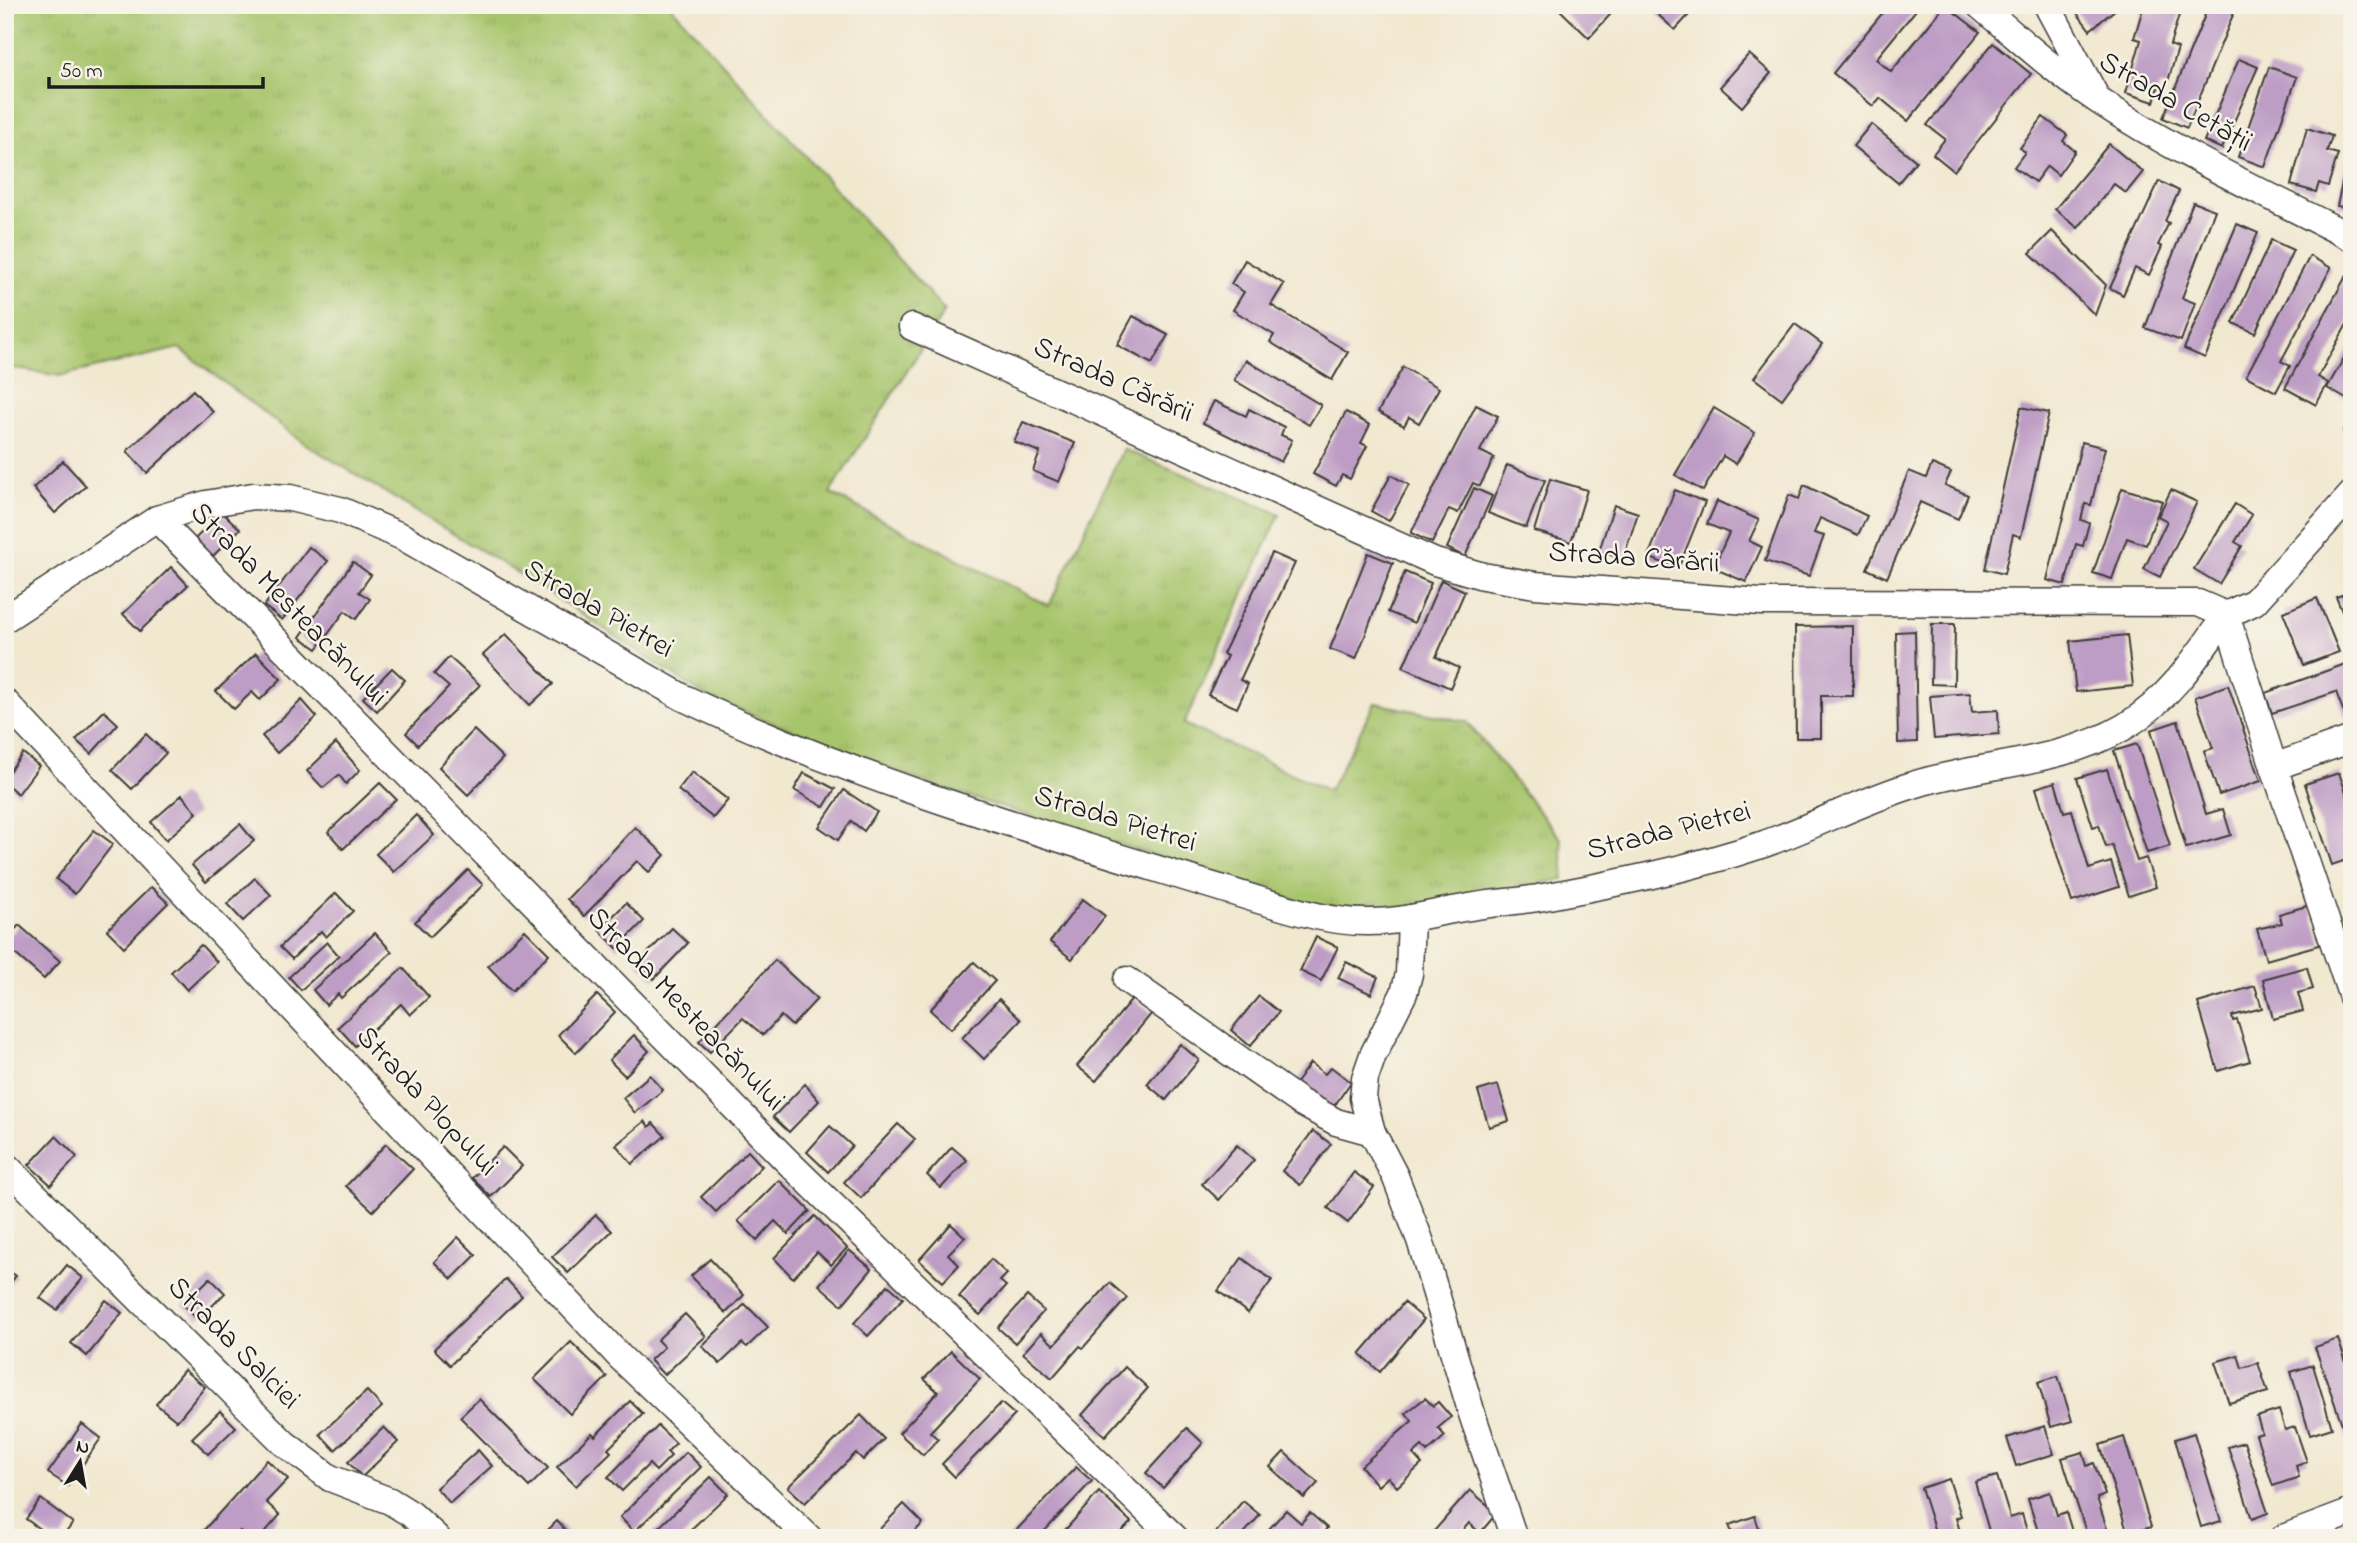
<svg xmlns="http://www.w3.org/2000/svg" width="2357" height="1543" viewBox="0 0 2357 1543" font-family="'Indie Flower',sans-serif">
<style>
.grass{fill:url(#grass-tufts);stroke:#627044;stroke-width:2}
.building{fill:#bd9cc5}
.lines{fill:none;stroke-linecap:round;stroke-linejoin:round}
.minor-casing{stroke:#3c3b37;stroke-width:29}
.minor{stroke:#fff;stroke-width:26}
.labels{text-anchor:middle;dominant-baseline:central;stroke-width:5;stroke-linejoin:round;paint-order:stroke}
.street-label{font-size:30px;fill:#1c1c1c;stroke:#f7f3e8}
</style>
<defs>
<pattern id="grass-tufts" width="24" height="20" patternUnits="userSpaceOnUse" patternTransform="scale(1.75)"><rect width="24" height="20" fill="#a7c56c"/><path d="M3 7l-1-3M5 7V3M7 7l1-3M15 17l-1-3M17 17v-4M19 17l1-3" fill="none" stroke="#8fa95d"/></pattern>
</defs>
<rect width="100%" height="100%" fill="#f7f3e8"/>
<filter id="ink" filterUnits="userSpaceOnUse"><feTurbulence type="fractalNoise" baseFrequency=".0143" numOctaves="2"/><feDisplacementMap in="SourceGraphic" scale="14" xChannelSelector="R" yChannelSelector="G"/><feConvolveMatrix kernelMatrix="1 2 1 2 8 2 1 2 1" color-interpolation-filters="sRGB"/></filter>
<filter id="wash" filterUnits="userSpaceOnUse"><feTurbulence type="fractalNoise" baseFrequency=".00686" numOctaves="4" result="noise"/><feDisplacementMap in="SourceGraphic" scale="28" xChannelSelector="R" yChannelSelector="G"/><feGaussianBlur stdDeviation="1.57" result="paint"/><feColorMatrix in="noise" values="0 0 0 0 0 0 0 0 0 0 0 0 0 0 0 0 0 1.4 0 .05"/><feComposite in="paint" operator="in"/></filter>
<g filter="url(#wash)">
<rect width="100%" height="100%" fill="#f1e8d0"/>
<!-- grass -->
<path class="grass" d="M5,5h665l275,306 -115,182 219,113 74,-157 157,65 -96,210 145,67 46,-88 92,19 94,117 3,40 -159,29 -76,3 -394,-125 -228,-89 -165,-109 -238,-145 -125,-95 -119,28 -55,-9z"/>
<g id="blocks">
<!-- building -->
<g class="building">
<path d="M1564,5h55l-30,33 -29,-28z"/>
<path d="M1647,5h61l-4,5 -7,-4 -22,24z"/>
<path d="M1889,5h31l-44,54 15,13 54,-67 35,27 -72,89 -28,-23 -7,8 -40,-33z"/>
<path d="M2071,5h44l2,3 -27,22z"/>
<path d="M2144,5h38l-12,40 8,3 -12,40 -7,-2 -5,16 -28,-9 15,-53 -7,-2z"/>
<path d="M2209,5h28l-50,123 -24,-10z"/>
<path d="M1993,43l38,31 -77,97 -21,-17 12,-15 -18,-14z"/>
<path d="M1749,54l22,19 -29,34 -22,-20z"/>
<path d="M2239,59l19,8 -36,82 -18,-8z"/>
<path d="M2269,67l28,10 -32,90 -27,-10z"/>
<path d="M2043,117l24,18 -4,6 12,10 -17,24 -11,-9 -12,16 -21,-15 11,-15 -5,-4z"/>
<path d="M1871,124l45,37 -18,22 -45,-37z"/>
<path d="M2307,128l25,8 -5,15 11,3 -10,32 -9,-3 -3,9 -25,-7z"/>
<path d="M2351,141h1v68l-15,-3z"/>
<path d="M2109,144l34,28 -17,21 -12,-9 -36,44 -23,-19z"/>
<path d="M2159,181l20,10 -14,30 4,2 -11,22 4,2 -13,28 -14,-7 -12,27 -13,-7z"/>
<path d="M2193,202l22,8 -33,88 13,5 -14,38 -36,-13z"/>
<path d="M2237,224l21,9 -53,125 -21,-9z"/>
<path d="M2052,231l54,54 -11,30 -65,-62z"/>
<path d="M2271,240l22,10 -38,83 -22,-10z"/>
<path d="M2310,256l21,12 -50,93 9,5 -14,26 -30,-16z"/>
<path d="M1245,260l39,24 -13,21 77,47 -16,28 -62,-38 4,-7 -41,-25 11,-18 -13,-8z"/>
<path d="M2346,276l6,4v35l-34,62 10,6 -12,22 -31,-17z"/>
<path d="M1133,316l35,19 -16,29 -35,-19z"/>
<path d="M1795,324l27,20 -40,55 -28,-21z"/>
<path d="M2352,344v49l-4,7 -21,-12z"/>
<path d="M1246,360l75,45 -12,20 -75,-45z"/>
<path d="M1403,367l36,21 -20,35 -10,-6 -5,9 -26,-14z"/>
<path d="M193,390l20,22 -66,61 -20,-22z"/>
<path d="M1214,401l32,15 3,-7 35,18 -3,8 11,5 -11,22 -78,-39z"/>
<path d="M1476,405l22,11 -18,35 14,7 -14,28 -7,-3 -15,30 -9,-4 -17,34 -21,-10z"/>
<path d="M2021,407l28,6 -28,124 -8,-3 -9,40 -19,-5z"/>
<path d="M1714,408l41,25 -19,31 -13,-8 -20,35 -28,-16z"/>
<path d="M1346,412l24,13 -9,18 6,3 -17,33 -8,-4 -6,11 -23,-12z"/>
<path d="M2352,417v23l-9,-9z"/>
<path d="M1023,422l52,21 -16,39 -26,-11 7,-19 -26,-10z"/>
<path d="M2082,442l23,6 -14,57 -6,-1 -4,16 8,3 -6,23 -7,-2 -11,41 -18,-5z"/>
<path d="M63,461l23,25 -31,27 -22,-25z"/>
<path d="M1932,464l19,8 -6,13 23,10 -10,24 -38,-17 -33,76 -20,-9 42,-98 17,7z"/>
<path d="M1507,465l38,15 -19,48 -38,-15z"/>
<path d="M1391,475l18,10 -20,36 -18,-10z"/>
<path d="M1550,479l37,11 -16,52 -37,-11z"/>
<path d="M1804,485l63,31 -9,19 -38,-17 -6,15 10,3 -15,40 -44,-15 24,-66 10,4z"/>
<path d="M1474,488l18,8 -27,61 -18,-9z"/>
<path d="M2122,488l40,13 -16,44 -19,-7 -15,41 -19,-6z"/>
<path d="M1675,490l30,12 -27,67 -30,-12z"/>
<path d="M2171,490l26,12 -37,75 -16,-8 23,-48 -9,-5z"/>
<path d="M1717,501l42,19 -10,21 13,6 -16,35 -33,-14 16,-35 -22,-9z"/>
<path d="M2235,504l17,11 -17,27 7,4 -23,38 -25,-15z"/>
<path d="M1614,505l24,8 -15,46 -24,-8z"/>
<path d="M222,512l18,17 -29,29 -18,-17z"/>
<path d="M309,547l19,14 -46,59 -18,-14z"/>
<path d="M1272,553l23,10 -55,117 8,4 -11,24 -29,-13 19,-39 -4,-2z"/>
<path d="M1368,553l25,10 -37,96 -26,-10z"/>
<path d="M353,562l18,13 -12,17 11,7 -14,20 -11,-8 -28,38 -17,-12z"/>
<path d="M171,567l17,18 -48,46 -17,-17z"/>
<path d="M1405,572l26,11 -17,40 -26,-11z"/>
<path d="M1441,580l24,11 -29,66 23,11 -9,20 -47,-21z"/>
<path d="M2352,591v44l-16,-38z"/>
<path d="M2317,598l22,54 -35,13 -21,-53z"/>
<path d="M1932,624h23l-1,61 -23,-1z"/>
<path d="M1853,626v70h-32v42h-25l-1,-111z"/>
<path d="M1915,631l2,111 -19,1 -2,-111z"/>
<path d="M506,634l47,50 -23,21 -47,-50z"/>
<path d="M2127,635l6,51 -57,6 -6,-51z"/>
<path d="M256,653l25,26 -21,21 -8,-8 -18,17 -18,-18z"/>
<path d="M449,657l31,28 -62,60 -12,-12 43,-46 -15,-13z"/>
<path d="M2351,662l1,54 -6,2 -10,-26 -64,21 -7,-20z"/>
<path d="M392,668l13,12 -28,31 -14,-13z"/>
<path d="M2228,685l33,96 -42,14 -15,-44 9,-3 -18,-51z"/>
<path d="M1970,693l2,19 26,-2 1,24 -65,5 -4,-43z"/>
<path d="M302,700l15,17 -40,36 -15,-17z"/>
<path d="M104,711l14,13 -27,30 -15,-14z"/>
<path d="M2178,721l28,93 17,-5 8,26 -45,13 -35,-118z"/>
<path d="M474,730l29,28 -35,37 -29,-28z"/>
<path d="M146,734l20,19 -34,36 -20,-19z"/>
<path d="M336,743l24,27 -14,14 -7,-9 -16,13 -16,-17z"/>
<path d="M2137,744l33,102 -23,7 -33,-102z"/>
<path d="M23,753l16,13 -21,28 -13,-11v-6z"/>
<path d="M2107,769l30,92 9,-3 10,29 -27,9 -17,-51 -6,2 -7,-22 -6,2 -16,-49z"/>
<path d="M692,772l36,28 -15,18 -35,-28z"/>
<path d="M804,773l31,16 -11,18 -30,-17z"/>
<path d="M2339,773l13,36v49l-20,7 -27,-81z"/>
<path d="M2055,782l9,30 8,-2 17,59 22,-7 8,25 -47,15 -36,-114z"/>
<path d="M380,783l16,16 -53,50 -15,-17z"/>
<path d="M844,790l33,22 -13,19 -13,-10 -13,19 -19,-13z"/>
<path d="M182,795l15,18 -31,27 -15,-18z"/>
<path d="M416,815l18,20 -40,37 -18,-18z"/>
<path d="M240,824l14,17 -48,41 -14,-17z"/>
<path d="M635,827l30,28 -16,17 -12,-11 -53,55 -17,-17z"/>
<path d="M94,830l19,14 -38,50 -19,-15z"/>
<path d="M468,870l15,15 -53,52 -15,-15z"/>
<path d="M255,878l16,17 -28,26 -16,-17z"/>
<path d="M151,887l17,16 -44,44 -17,-17z"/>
<path d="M336,893l17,18 -27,26 -5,-6 -29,28 -12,-12z"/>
<path d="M1083,899l22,17 -33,43 -22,-17z"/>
<path d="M626,903l18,18 -27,27 -18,-18z"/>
<path d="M2310,905l12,39 -56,16 -9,-31 25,-6 -3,-9z"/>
<path d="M19,925l41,36 -16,18 -39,-34v-4z"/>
<path d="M672,928l16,15 -34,36 -16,-16z"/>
<path d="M525,930l24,24 -37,37 -24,-25z"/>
<path d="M375,933l17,19 -51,46 -3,-4 -12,11 -13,-15z"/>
<path d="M1316,937l22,10 -17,34 -21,-10z"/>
<path d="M327,942l12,14 -38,34 -12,-13z"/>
<path d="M201,945l16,17 -30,28 -16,-18z"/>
<path d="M775,960l42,39 -25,27 -11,-10 -18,19 -20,-17 -33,34 -11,-10z"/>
<path d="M974,962l21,19 -44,48 -21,-19z"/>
<path d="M1346,962l32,15 -7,17 -33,-16z"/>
<path d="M2307,967l6,22 -15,4 5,18 -30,8 -10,-40z"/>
<path d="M403,968l26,29 -19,18 -9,-11 -46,42 -17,-19z"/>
<path d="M2255,986l7,22 -30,8 1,5 4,-1 13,41 -32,10 -20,-68z"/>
<path d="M597,995l18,17 -39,41 -18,-18z"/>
<path d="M1259,996l20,16 -29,34 -19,-16z"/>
<path d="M1133,998l19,15 -56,68 -19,-15z"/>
<path d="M999,999l22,21 -37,39 -22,-21z"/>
<path d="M634,1035l15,16 -24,25 -16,-16z"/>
<path d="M1180,1044l19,16 -33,40 -19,-16z"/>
<path d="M1310,1063l15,11 6,-7 20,15 -19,27 -36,-26z"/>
<path d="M5,1068l7,7 -7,7z"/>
<path d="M650,1075l13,15 -28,23 -12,-15z"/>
<path d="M805,1084l14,17 -30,31 -16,-15z"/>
<path d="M1498,1085l11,36 -20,6 -11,-36z"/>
<path d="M645,1121l4,6 4,-4 12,13 -33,28 -16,-19z"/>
<path d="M898,1124l17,15 -54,59 -17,-16z"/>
<path d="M830,1126l22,20 -24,26 -21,-20z"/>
<path d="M1313,1131l18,13 -31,41 -18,-14z"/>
<path d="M56,1136l21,21 -26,28 -22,-20z"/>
<path d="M386,1144l27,25 -40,42 -27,-25z"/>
<path d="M1237,1145l17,15 -35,40 -17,-16z"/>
<path d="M503,1147l19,19 -31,31 -19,-19z"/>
<path d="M952,1147l15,13 -26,28 -14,-13z"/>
<path d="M748,1151l14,15 -46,46 -15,-15z"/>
<path d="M1354,1172l20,15 -26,36 -20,-15z"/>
<path d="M2352,1177v20h-1l-6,-18z"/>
<path d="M779,1180l31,31 -22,23 -13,-13 -18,19 -19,-19z"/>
<path d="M596,1215l16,16 -44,42 -16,-16z"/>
<path d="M815,1216l32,32 -16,17 -14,-13 -24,26 -19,-20z"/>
<path d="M951,1224l14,13 -17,17 11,11 -16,17 -24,-22z"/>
<path d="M458,1237l18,18 -24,24 -18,-17z"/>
<path d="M849,1250l23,19 -30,36 -23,-20z"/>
<path d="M1242,1258l30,22 -24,33 -30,-22z"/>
<path d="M710,1259l34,36 -18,18 -35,-37z"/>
<path d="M991,1259l16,15 -7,7 6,5 -26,29 -21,-18z"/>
<path d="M67,1265l16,13 -26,32 -17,-12z"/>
<path d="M5,1268l11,8 -11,13z"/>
<path d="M210,1278l15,15 -27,27 -15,-15z"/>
<path d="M506,1279l16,17 -72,69 -16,-16z"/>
<path d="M1110,1283l17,15 -44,50 -3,-2 -28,32 -29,-25 18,-20 13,12z"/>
<path d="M888,1285l15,13 -35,38 -14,-13z"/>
<path d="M1027,1296l17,15 -29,32 -17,-15z"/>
<path d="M106,1300l16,13 -35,43 -16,-13z"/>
<path d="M1404,1302l20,17 -44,53 -20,-18z"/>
<path d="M745,1304l23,23 -21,20 -5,-4 -22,21 -18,-18z"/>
<path d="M685,1314l21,22 -42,39 -14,-15 14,-13 -7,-7z"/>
<path d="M2338,1339l14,41 -1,70 -36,-103z"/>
<path d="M571,1342l36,35 -37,37 -36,-35z"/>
<path d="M951,1351l29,28 -50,53 8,7 -15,16 -24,-22 39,-41 -14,-13z"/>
<path d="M2238,1355l4,13 16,-5 10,29 -39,11 -14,-41z"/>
<path d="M2313,1365l19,63 -22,7 -19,-63z"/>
<path d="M1125,1367l23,21 -43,48 -23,-21z"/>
<path d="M184,1370l21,17 -28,34 -21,-17z"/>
<path d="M2058,1376l14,45 -21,6 -13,-45z"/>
<path d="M367,1391l15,16 -47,43 -15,-16z"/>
<path d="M1425,1398l8,8 5,-4 13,15 -13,11 7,8 -18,16 -5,-6 -9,8 9,10 -25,23 -9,-10 -10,9 -17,-20 51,-45 -6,-8z"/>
<path d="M479,1399l69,69 -19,19 -69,-70z"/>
<path d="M630,1401l13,13 -35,35 3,3 -35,34 -19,-19 35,-34 3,3z"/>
<path d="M1001,1403l14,12 -60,62 -13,-13z"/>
<path d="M2279,1410l6,20 10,-3 12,35 -11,4 3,11 -26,9 -17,-51 6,-2 -5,-16z"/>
<path d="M220,1411l16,16 -28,27 -16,-16z"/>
<path d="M861,1415l23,24 -21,21 -7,-7 -51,50 -17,-16z"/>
<path d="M82,1424l19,14 -33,48 -20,-13z"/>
<path d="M658,1426l18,17 -9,9 4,4 -15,15 -7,-7 -27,27 -14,-14z"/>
<path d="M2045,1426l9,28 -38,12 -9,-28z"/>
<path d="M384,1427l14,15 -36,35 -14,-15z"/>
<path d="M1187,1428l16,15 -40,45 -17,-15z"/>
<path d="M2194,1433l27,88 -20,6 -26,-88z"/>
<path d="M2124,1437l27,90 -23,7 -28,-89z"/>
<path d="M2244,1442l24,71 -16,6 -24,-72z"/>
<path d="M478,1450l14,16 -42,37 -14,-15z"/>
<path d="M686,1452l15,15 -67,65 -14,-15z"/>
<path d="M1284,1452l34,31 -14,15 -34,-31z"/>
<path d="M2083,1452l4,14 7,-3 11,32 -8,3 13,40h-22l-26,-80z"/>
<path d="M267,1460l21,19 -22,23 14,13 -20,23h-12l-8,-7 -6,7h-23l-8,-7z"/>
<path d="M1076,1467l16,14 -54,57h-29z"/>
<path d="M1997,1476l13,42 12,-4 7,24h-38l-16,-56z"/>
<path d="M711,1477l17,17 -46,44h-34z"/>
<path d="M1949,1479l12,37 -5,2 6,20h-25l-16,-50z"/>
<path d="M1470,1490l27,23 -17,20 -11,-10 -13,15h-28z"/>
<path d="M1099,1492l32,30 -15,16h-58z"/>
<path d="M2050,1492l7,23 9,-3 8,26h-34l-12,-39z"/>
<path d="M41,1499l32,24 -11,15h-10l-26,-19z"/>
<path d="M1243,1501l17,14 -20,23h-29z"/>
<path d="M904,1504l19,19 -14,15h-38z"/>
<path d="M1286,1510l15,13 9,-10 17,15 -8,10h-58z"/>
<path d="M1755,1516l7,22h-28l-5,-13z"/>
<path d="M557,1521l16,17h-33z"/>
</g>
</g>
</g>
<g filter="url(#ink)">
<use href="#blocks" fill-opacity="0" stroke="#3c3b37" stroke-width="2"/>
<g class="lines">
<!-- minor casing -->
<g class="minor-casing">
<g id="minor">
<path d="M1979,5c39,33 77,68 120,96 80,53 168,93 253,137"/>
<path d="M2047,5l47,88"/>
<path d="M912,327l523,235 48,14 52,9 226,17 437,1 28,12 28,-13 98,-108"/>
<path d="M157,519l628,640 390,379"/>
<path d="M2226,615l48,152 78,230"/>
<path d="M5,619l152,-100 49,-15 47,-8 37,2 50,12 63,27 279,160c185,89 384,143 580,204 34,10 68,21 103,21 34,1 66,-9 99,-14 25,-5 49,-6 74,-10 75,-14 153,-29 226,-54 51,-18 99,-44 152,-60 68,-21 144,-20 208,-57 45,-27 73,-70 102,-112"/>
<path d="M5,702l616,656 188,180"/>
<path d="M2274,767l78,-28"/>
<path d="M1411,918l-2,56 -5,19 -31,62 -8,23 -2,20 9,34 23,44 25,64 52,174 42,124"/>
<path d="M1127,980l173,122 36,20 36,10"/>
<path d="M5,1165l279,278 46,35 60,23 21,13 26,24"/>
<path d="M2283,1538l69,-26"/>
</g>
</g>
<!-- minor -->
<use href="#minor" class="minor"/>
</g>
</g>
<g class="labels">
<!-- street labels -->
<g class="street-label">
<text transform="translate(2175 103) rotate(30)">Strada Cetății</text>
<text transform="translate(1113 381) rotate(24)">Strada Cărării</text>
<text transform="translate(1634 559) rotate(4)">Strada Cărării</text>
<text transform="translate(288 605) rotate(46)">Strada Mesteacănului</text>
<text transform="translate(598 610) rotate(30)">Strada Pietrei</text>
<text transform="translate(1115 820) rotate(17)">Strada Pietrei</text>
<text transform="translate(1669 832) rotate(-14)">Strada Pietrei</text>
<text transform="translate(685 1010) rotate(46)">Strada Mesteacănului</text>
<text transform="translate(426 1102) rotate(47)">Strada Plopului</text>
<text transform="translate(233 1344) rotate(45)">Strada Salciei</text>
</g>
</g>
<!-- margin -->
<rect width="2357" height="1543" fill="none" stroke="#f7f3e8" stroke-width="28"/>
<!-- north arrow -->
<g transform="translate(80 1462) rotate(11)" stroke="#f7f3e8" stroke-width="5" paint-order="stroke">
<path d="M0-5L12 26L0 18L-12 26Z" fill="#1c1c1c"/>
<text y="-10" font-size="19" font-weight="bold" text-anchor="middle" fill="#1c1c1c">N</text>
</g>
<!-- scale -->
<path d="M49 77v10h214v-10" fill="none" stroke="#1c1c1c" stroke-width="3.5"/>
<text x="60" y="77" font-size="21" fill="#1c1c1c" stroke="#f7f3e8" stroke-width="5" paint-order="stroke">50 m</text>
</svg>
